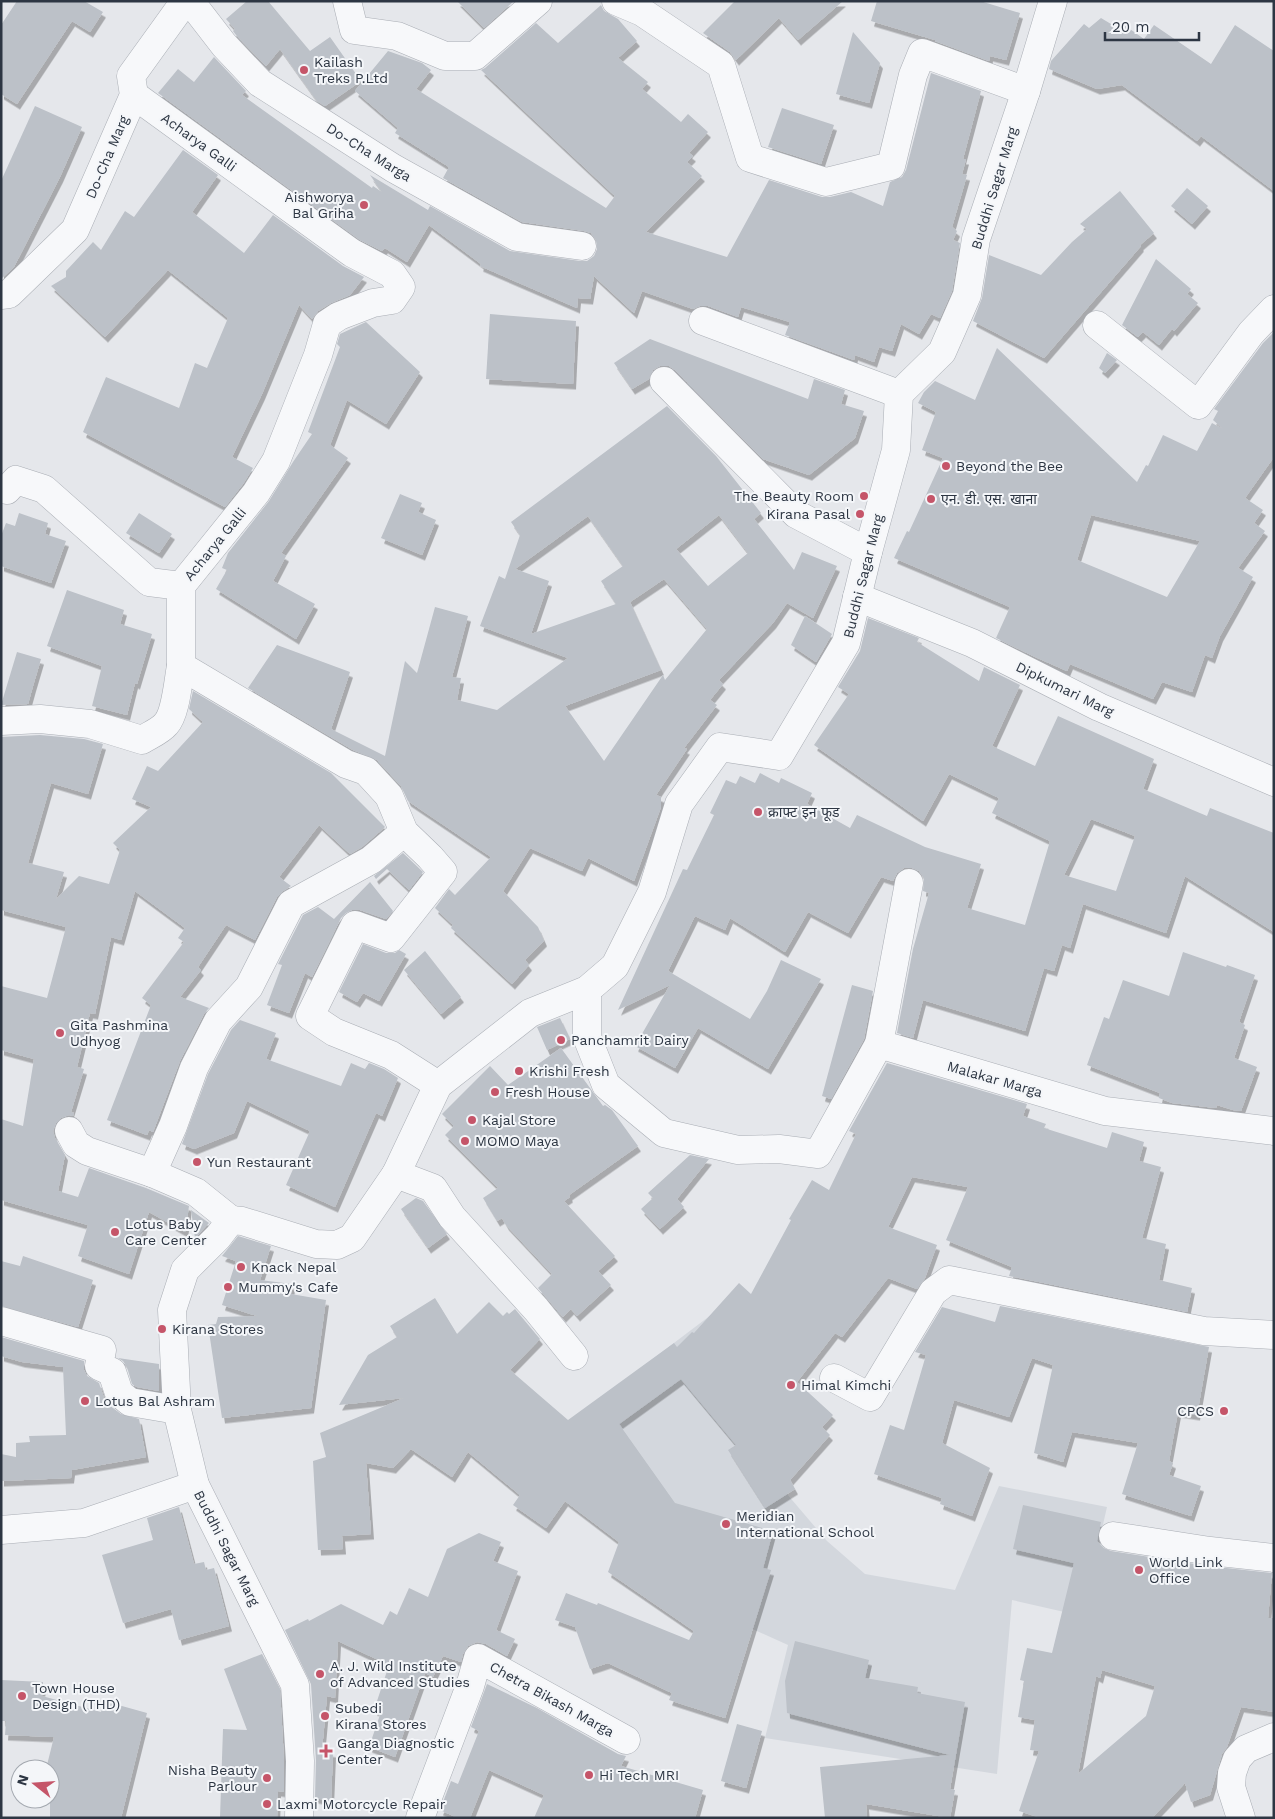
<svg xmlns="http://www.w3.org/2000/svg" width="1275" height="1819" viewBox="0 0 1275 1819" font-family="'Work Sans','Noto Sans Devanagari',sans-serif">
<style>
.built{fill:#d3d7dd}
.building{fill:#bcc1c8;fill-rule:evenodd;filter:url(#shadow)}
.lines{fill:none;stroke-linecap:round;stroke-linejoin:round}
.minor-casing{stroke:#aaaeb5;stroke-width:29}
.minor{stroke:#f7f8fa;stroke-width:28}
.poi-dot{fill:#c55569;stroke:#f4f6f9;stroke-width:2}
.labels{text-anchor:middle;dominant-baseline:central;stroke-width:4;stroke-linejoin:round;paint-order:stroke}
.poi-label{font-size:14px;fill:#2d3643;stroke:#f4f6f9;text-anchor:start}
.street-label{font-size:14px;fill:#2d3643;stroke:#f4f6f9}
</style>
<defs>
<filter id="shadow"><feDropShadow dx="3" dy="5.5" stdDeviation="0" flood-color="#0004"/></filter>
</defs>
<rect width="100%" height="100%" fill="#e5e7eb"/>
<!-- built -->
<path class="built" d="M736,1296l18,148 33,50 40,47 38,33 90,16 44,-104 108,21 -25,109 -70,-16 -15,174 -232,-36 23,-93 -62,-28 -163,-190z"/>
<!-- building -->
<g class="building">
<path d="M17,1h67l19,11 -13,20 -18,-11 -55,83 -16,-10v-69z"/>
<path d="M247,1h21l42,50 20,-14 31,44 -36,25 -8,-5 -37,-52 -14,17 -30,-31 -3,-4 2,-2 -9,-10z"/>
<path d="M457,1h57l-30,27z"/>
<path d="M735,1h108l-45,39 -19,-22 -43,42 -6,-8 -27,-19z"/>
<path d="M877,1h103l40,12 -14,47 -16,-4 -1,5 -54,-20v-1l-64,-19z"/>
<path d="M601,5l3,6 14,8 19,22 -19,17 30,24 -6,7 39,33 7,-8 20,18 -19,21 4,3 -6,6 15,14 -56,56 81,25 42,-77 53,17h8l21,-5 32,14 7,-24 12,-5 4,-7 25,-97 50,18 -18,68h3l-4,15 5,1 -15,52 5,4 -4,9 7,3 -8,48 -12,27 -9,-4 -12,20 -18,-10 -9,27 -13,-4 -5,15 -19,-7 -1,5 -69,-25 5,-13 -49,-15 -3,10 -30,-11h-8l-7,3 -51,-18 -8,22 -40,-37 -4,23 -12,-1 -1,10 -97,-42 1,-2 -52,-39 -22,37 -22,-14 -3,3 -22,-11 -202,-147 20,-24 16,13 20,-25 32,34 -4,4 130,93 1,-2 9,6 -12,-17 58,35 2,-4 80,45 70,10h7l7,-5 3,-7 -1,-9 -5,-7 -7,-2 -62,-9 -79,-44 6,-11 -54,-34 3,-5 -43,-37 33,-40 34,12 9,7 -15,19 190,119 9,-12 -134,-126 4,-2 51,-45 22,20z"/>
<path d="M1101,18l15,9 4,-5 24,17 10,-14 57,39 24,-39 39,26v140l-73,-55 -4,5 -75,-56 -25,4 -48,-20 2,-8 33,-37 5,4z"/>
<path d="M853,32l27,31 -11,40 -33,-9z"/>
<path d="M35,106l47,21 -22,50 -46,90 -13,12v-98z"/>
<path d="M782,108l52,17 -13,39 -53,-17z"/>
<path d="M183,150l35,25 -26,37 52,41 29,-38 70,51 21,11 -14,18 -19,8 -13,8 -6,8 -13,-14 -37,89 -30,63 21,11 -10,16 -18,23 -142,-75 23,-55 73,31 16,-45 12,5 21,-50 -60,-48 -63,67 -54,-51 15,-9v-6l27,-29 8,8 24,-39 9,6z"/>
<path d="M1187,188l21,18 -16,18 -21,-18z"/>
<path d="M1120,191l34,42 -14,12 1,1 -97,112 -71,-37 9,-23 7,-43 52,20 31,-33 15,-13 -7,-5z"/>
<path d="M1156,259l35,30 -4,5 11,9 -24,28 -2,-2 -13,16 -16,-13 -5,5 -16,-12z"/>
<path d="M490,314l86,7 -3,63 -87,-5z"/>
<path d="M366,322l54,50 -34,52 -39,-24 -17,45 18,13 -67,95 5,3 -13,25 42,23 -19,35 -80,-50 11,-19 -5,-2 6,-15 41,-52 24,-39 19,-28 -4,-2 32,-85 -3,-3 3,-10z"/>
<path d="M1274,332v125l-29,41 18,12 -9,13 11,8 -27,37 15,9 -33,59 -8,22 -7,-3 -13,37 -30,-10 -9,17 -83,-35 -3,7 -34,-15 -37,-18 14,-31 -116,-49 13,-27 2,1 34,-74 -21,-8 14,-38 -18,-9 6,-11 11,-11 40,19 22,-52 140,134 9,-17 2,1 15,-31 34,16 15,-28 11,6 -10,-9 5,-9 -4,-2 49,-66zM1091,515l109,26 -33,56 -90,-37z"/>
<path d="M650,339l158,60 6,-20 31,11 -4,14 23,7 -9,27 -46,37 -46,-16 -88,-89 -6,-4h-9l-7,4 -4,9 -17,10 -18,-26z"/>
<path d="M1107,353l10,7 -12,13 -6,-5z"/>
<path d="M667,406l49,50 45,57 -7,6 40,51 8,-18 35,14 -24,52 -26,-15 -14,20 -54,57 4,4 -13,16 7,5 -33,43 3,1 -31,46 5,2v10l-27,74 -46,-23 -6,13 -52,-23 -27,43 35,36 6,14 -19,19 4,5 -17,19 -61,-56 2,-3 -18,-17 14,-19 6,6 36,-38 -83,-56 -7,-15 -24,-26 -24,-10 -105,-62 29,-43 73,27 -19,57 54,27 20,-95 12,12 18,-66 33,9 -16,61 9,1 -4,22 40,10 71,-52 -88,-32 19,-50 6,3 15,-44 -9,-13zM719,515l29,38 -40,33 -32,-37zM588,516l35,50 -22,15 15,23 -85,30 18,-53 -34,-12zM664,579l43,50 -42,51 -2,-5 -59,86 -39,-55 96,-36 -31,-68z"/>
<path d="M400,494l22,9 -4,9 18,8 -14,35 -41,-17z"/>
<path d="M19,513l29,10 -3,11 21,7 -15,42 -50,-17v-30l5,-13 9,3z"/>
<path d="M139,513l33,21 -13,19 -33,-20z"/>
<path d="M67,590l57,20 -4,14 32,10 -15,50 -2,-1 -8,32 -35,-9 10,-40 -55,-20z"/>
<path d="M805,616l27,18 -16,28 -25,-17z"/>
<path d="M868,618l51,20 -2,4 62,39 5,-14 36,18 -28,61 43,20 23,-50 96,43 -11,30 64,27 3,-8 64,25v99l-89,-56 -19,57 -83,-29 -13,44 -8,-3 -8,26 -10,-3 -19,63 -102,-31 -10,38 -16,-5 16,-84 16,-56 -6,-2 1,-13 -5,-7 -7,-3h-8l-7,5 -4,8 -12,-4 -33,56 -40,-21 -23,40 -55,-34 -5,12 -30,-14 -27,55 82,48 17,-28 14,-31 40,19 -53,90 -70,-41 -23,40 -40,-22 35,-61 -52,25 65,-141 4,1 27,-55 -4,-2 16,-33 10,4 4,-8 15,7 5,-10 19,10 2,-5 31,15 -5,11 43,24 7,-13 68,32 56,17 -14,44 58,17 25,-84 -58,-28 7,-15 -50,-24 -26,47 -109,-76 35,-51 -11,-7 22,-36zM1091,819l44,17 -19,55 -52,-16z"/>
<path d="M17,652l24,7 -8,27 -5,18 -27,1z"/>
<path d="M193,691l138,82 54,54 -23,20 -12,7 -31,-29 -40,52 12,9 -8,5 -6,6 -22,43 -29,-15 -28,42 3,3 -21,27 29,11 -5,6 -24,47 -27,71 -4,-2 -2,5 -40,-15 44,-115 -9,-7 42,-56 -6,-4 7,-10 -50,-37 -14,49 -10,-3 -16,77 -5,-1 -13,54 7,2 -13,43 3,1 -1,3 -4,-1 -8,3 -5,5 -3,8 2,7 10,17 -7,36 20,6 11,-29 57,20 43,18 -4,26 -36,-20 -20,62 -51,-18 10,-31 -87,-25v-81l22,7 11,-67 -33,-9v-64l46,12 19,-71 -65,-17v-173l39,-2 44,4 19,5 -15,50 -37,-11 -23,80 36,9 -8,27 23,-23 30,8 11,-34 -7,-7 38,-36 -19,-8 15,-33 11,5 45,-49 -14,-13z"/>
<path d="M403,853l20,19 -14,18 -22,-21 -11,10 -2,-3z"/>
<path d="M370,882l23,29 -7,8 -26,-9h-8l-6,3 -5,5 -29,59 -7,-4 -16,40 -22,-8 15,-40 -4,-1 25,-49 15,-8 16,12z"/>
<path d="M363,944l23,9h9l4,-3 7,4 -27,47 -16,-8 -6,9 -18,-10z"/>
<path d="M425,951l36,46 -20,17 -37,-44z"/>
<path d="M1183,952l43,15 1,-2 28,10 -16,47 6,3 -11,33 23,9 -16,44 -8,-1 -16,-5 -1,3 -44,-5 -13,-5 1,-5 -73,-28 17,-48 5,2 14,-39 46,16z"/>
<path d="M852,985l21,6 -9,48 -33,60 -9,-3z"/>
<path d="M560,1018l10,21 -23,11 -10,-23z"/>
<path d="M240,1020l36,13 -10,26 75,27 10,-23 14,6 4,-6 15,6 14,9 -16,38 -6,-3 -41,94 -49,-22 24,-54 -63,-30 -13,32 -40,16 -12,-5 26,-70 23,-44z"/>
<path d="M561,1048l42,58 2,-1 7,5 26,36 -69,49 1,2 -6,4 51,55 -17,15 13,14 -34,31 -6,-7 -8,8 -25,-29 14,-14 -46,-49 -4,-7 -5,3 -14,-23 15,-10 -53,-53 9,-9 -12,-12 48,-48 18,19z"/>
<path d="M887,1063l140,41 -4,12 23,8 -2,4 63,20 5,-16 32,10 -5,19 22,6 -19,71 24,6 -7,36 33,8 -5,24 -178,-36 3,-9 -66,-27 22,-53 -56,-10 -24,50 49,18 -12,33 -8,11 -29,-11 -46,59 -7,-4 -38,49 36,33 -11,12 8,8 -40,45 5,9 -30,19 -37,-58 8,-5 -55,-66 -62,45 56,79 98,28 -10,37 8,2 -46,148 -56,-18 3,-7 -64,-30 -18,6 -15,-42 -20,-7 11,-27 31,12 1,-2 91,37 5,-9 -86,-59 11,-30 -54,-41 -19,27 -33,-23 7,-10 -52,-43 -16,25 -41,-28 -18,19 -27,-5 5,71 -29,2 1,13 -25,1 -5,-89 13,-4 -6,-24 84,-35 -65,7 29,-50 29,-18 -7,-11 45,-28 22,36 32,-32 14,14 4,-4 2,2 6,-5 25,30 -30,31 58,50 106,-77 3,4 15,-15 2,1 45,-50 12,11 40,-74 -2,-1 23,-39 17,10 27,-56 -7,-3z"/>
<path d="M690,1155l19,4 -32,40 7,8 -24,22 -19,-20 12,-11 -5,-5z"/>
<path d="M416,1198l7,3 24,33 -19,14 -27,-39z"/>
<path d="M191,1210l18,13 -14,15z"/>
<path d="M238,1236l33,10 -11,34 32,4 -1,10 35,6 -15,108 -89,10 -14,-93 8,-1 2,-7 39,-1 -35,-11 14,-44 -14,-5z"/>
<path d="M23,1256l70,24 -15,47 -77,-21v-45l19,5z"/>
<path d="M1000,1306l209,41 -12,68 -19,-3 -9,49 4,2 -4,12 32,11 -10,30 -69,-22 16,-51 -66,-11 -9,30 -29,-9 19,-88 -21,-7 -23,59 -55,-17 -12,43 48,25 -18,48 -32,-12 2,-6 -68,-24 16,-49 14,5 22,-75 -11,-3 27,-45 53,15z"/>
<path d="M1,1337l83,24v9l3,6 12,7 5,15 5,7 12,9 18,5 7,38 -74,13 -1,8 -70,3v-27l15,3v-14l14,-1 -1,-6 37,-1 -3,-68 -41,-5 -21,-6z"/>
<path d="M118,1358l41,6v27l-22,-4 -5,-3 -5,-17 -4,-6z"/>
<path d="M1023,1505l78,17 -4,19 7,7 7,3 97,15 64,7 -4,45h6v94l-33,-5 -14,40 -5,7 -12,41 -19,7 -6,-19 -33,35h-111l-22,-7 20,-60 -9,-1 5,-30 -17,-3 6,-36 -4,-1 7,-32 25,5 22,-90 -61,-14zM1102,1670l53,16 -9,30 -68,58 18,-98 4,2z"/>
<path d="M179,1507l15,57 10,-2 2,8 8,-2 15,58 -50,14 -8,-31 -48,14 -21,-68 51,-15 -6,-22z"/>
<path d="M479,1533l22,9 -8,19 25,10 -22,59 19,9 -8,17 -21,-12 -9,-2 -9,4 -5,8 -2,8 -18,-6 -10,21 -8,-4 -30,84 -26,-10 12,-35 -7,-2 15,-45 -51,-24 -3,57 -8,-2 -5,54 11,2 -2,49 -16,-3 1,-38 -5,-76 -26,-54 23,-11 1,2 32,-17 42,21 7,-14 7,4 12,-27 19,9 19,-48z"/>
<path d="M795,1641l74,19 -4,18 53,9 -1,6 48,9 -15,87 5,1 -5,28 -84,-14 1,14h-42l-5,-51 130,-12 -163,-42 -2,-32z"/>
<path d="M262,1654l18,35 4,72v31l-6,-1 -1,27h-57l3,-89 24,1 -23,-61z"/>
<path d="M1,1680l42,2 -1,14 59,16 3,-11 43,12 -26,105h-71v-49h-4l8,-32 -49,-2 1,-14h-4z"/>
<path d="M487,1684l50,24 81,46 8,2 -5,10 82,24 -8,28h-161l10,-23 -55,-25 -19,48h-12l-18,-8 11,-29 7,3 21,-53 -8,-4z"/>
<path d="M737,1724l25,7 -16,57 -25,-7z"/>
</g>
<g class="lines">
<!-- minor casing -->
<g class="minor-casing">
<g id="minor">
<path d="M190,1l34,44 36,38 133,85 124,69 65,9"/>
<path d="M347,1l7,29 43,6 48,20h30l63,-55"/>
<path d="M616,1l26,11 79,53 29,93 76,24 65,-16 22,-91 9,-22 104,38"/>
<path d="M134,95l218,158 40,21 9,13 -9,13 -19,3 -34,13 -12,8 -9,31 -42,106 -20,32 -75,93v80l165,98 20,7 23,25 15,36 26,25 13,15 -52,66 -36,-13 -45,91 24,16 57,23 47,30"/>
<path d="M1,295l8,-1 66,-64 59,-135 -3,-19 54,-75"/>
<path d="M703,321l196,73"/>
<path d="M1097,325l101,80 53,-72 23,-24"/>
<path d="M664,381l132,133 72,38"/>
<path d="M1,489l6,1 9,-10 28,9 105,93 32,4"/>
<path d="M857,597l115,46 127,64 175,75"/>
<path d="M1,721l39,-2 50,5 52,16c8,-5 18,-9 24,-16 10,-11 12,-43 15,-58"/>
<path d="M909,883l-30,161 226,67 169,20"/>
<path d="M587,990v47l19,48 58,48 74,17 41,-1 39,5 61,-110"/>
<path d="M69,1131l7,13 11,7 65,22 44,19 35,28"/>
<path d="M152,1173l21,-47 21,-58 24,-47 31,-34 42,-83 80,-44 33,-28"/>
<path d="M396,1174l37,14 19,29 84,92 38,47"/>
<path d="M1,1321l101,29 -3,16 13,6 7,21 11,9 47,8"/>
<path d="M834,1378l36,19 63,-105 16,-12 255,51 70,4"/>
<path d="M1,1530l83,-7 111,-38"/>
<path d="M1113,1536l97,15 64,7"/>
<path d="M299,1818l1,-57 -5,-76 -100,-200 -18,-75 -5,-100 13,-40 33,-33 13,-17 11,1 74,23 21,1 15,-7 44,-64 42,-89 92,-72 57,-23 28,-24 37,-74 27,-88 41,-57 59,9 67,-113 22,-91 28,-102 3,-56 43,-42 25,-57 9,-56 50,-148 27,-90"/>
<path d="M420,1818l50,-132 8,-28 148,82"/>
<path d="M1241,1818l-10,-31 1,-14 5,-14 9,-10 28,-12"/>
</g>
</g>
<!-- minor -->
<use href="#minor" class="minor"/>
</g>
<!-- markers -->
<g class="poi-dot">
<circle cx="304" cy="70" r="5"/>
<circle cx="364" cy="205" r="5"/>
<circle cx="946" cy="466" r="5"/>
<circle cx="864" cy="496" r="5"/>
<circle cx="931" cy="499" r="5"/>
<circle cx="860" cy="514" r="5"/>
<circle cx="758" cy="812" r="5"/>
<circle cx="60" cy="1033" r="5"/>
<circle cx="561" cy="1040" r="5"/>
<circle cx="519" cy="1071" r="5"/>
<circle cx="495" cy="1092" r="5"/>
<circle cx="472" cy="1120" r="5"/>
<circle cx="465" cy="1141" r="5"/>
<circle cx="197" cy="1162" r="5"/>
<circle cx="115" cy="1232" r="5"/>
<circle cx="241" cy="1267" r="5"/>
<circle cx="228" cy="1287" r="5"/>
<circle cx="162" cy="1329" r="5"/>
<circle cx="791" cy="1385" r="5"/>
<circle cx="85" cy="1401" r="5"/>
<circle cx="1224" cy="1411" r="5"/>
<circle cx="726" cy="1524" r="5"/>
<circle cx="1139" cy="1570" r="5"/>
<circle cx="320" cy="1674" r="5"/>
<circle cx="22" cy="1696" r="5"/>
<circle cx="325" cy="1716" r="5"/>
<path d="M323.5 1743.5h5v5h5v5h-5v5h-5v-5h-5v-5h5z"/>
<circle cx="589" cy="1775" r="5"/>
<circle cx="267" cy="1778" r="5"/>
<circle cx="267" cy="1804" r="5"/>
</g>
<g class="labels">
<!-- poi labels -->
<g class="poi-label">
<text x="314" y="62">Kailash<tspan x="314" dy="16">Treks P.Ltd</tspan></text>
<text x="354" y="197" text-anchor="end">Aishworya<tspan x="354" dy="16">Bal Griha</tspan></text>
<text x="956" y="466">Beyond the Bee</text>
<text x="854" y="496" text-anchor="end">The Beauty Room</text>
<text x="941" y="499">एन. डी. एस. खाना</text>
<text x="850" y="514" text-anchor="end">Kirana Pasal</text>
<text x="768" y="812">क्राफ्ट इन फूड</text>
<text x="70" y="1025">Gita Pashmina<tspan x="70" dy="16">Udhyog</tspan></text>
<text x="571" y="1040">Panchamrit Dairy</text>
<text x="529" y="1071">Krishi Fresh</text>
<text x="505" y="1092">Fresh House</text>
<text x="482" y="1120">Kajal Store</text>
<text x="475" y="1141">MOMO Maya</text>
<text x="207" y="1162">Yun Restaurant</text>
<text x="125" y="1224">Lotus Baby<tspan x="125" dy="16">Care Center</tspan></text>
<text x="251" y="1267">Knack Nepal</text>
<text x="238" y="1287">Mummy's Cafe</text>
<text x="172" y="1329">Kirana Stores</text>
<text x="801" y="1385">Himal Kimchi</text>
<text x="95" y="1401">Lotus Bal Ashram</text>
<text x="1214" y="1411" text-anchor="end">CPCS</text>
<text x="736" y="1516">Meridian<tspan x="736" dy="16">International School</tspan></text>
<text x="1149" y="1562">World Link<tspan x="1149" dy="16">Office</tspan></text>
<text x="330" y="1666">A. J. Wild Institute<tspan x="330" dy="16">of Advanced Studies</tspan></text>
<text x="32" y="1688">Town House<tspan x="32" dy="16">Design (THD)</tspan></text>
<text x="335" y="1708">Subedi<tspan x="335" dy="16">Kirana Stores</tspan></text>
<text x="337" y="1743">Ganga Diagnostic<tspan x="337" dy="16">Center</tspan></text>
<text x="257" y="1770" text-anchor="end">Nisha Beauty<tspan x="257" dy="16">Parlour</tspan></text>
<text x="599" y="1775">Hi Tech MRI</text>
<text x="277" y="1804">Laxmi Motorcycle Repair</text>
</g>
<!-- street labels -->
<g class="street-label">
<text transform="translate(199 142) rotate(36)">Acharya Galli</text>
<text transform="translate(369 152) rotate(32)">Do-Cha Marga</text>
<text transform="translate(107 157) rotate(-67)">Do-Cha Marg</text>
<text transform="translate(994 188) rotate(-73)">Buddhi Sagar Marg</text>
<text transform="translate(215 544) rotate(-51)">Acharya Galli</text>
<text transform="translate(863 576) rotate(-76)">Buddhi Sagar Marg</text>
<text transform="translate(1065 689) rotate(26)">Dipkumari Marg</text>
<text transform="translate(995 1079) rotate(16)">Malakar Marga</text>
<text transform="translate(227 1548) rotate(63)">Buddhi Sagar Marg</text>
<text transform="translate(552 1699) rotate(29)">Chetra Bikash Marga</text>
</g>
</g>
<!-- border -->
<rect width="1275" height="1819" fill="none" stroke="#2d3643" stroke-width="5"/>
<!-- north arrow -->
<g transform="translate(35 1784) rotate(287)"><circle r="24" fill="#f4f6f9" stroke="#a4a9b0"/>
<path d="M0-4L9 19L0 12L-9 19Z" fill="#c55569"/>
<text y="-8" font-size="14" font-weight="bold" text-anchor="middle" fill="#2d3643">N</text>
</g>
<!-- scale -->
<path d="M1105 32v8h94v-8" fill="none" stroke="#2d3643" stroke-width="2.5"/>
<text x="1112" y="32" font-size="15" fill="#2d3643" stroke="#f4f6f9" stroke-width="4" paint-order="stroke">20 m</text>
</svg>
